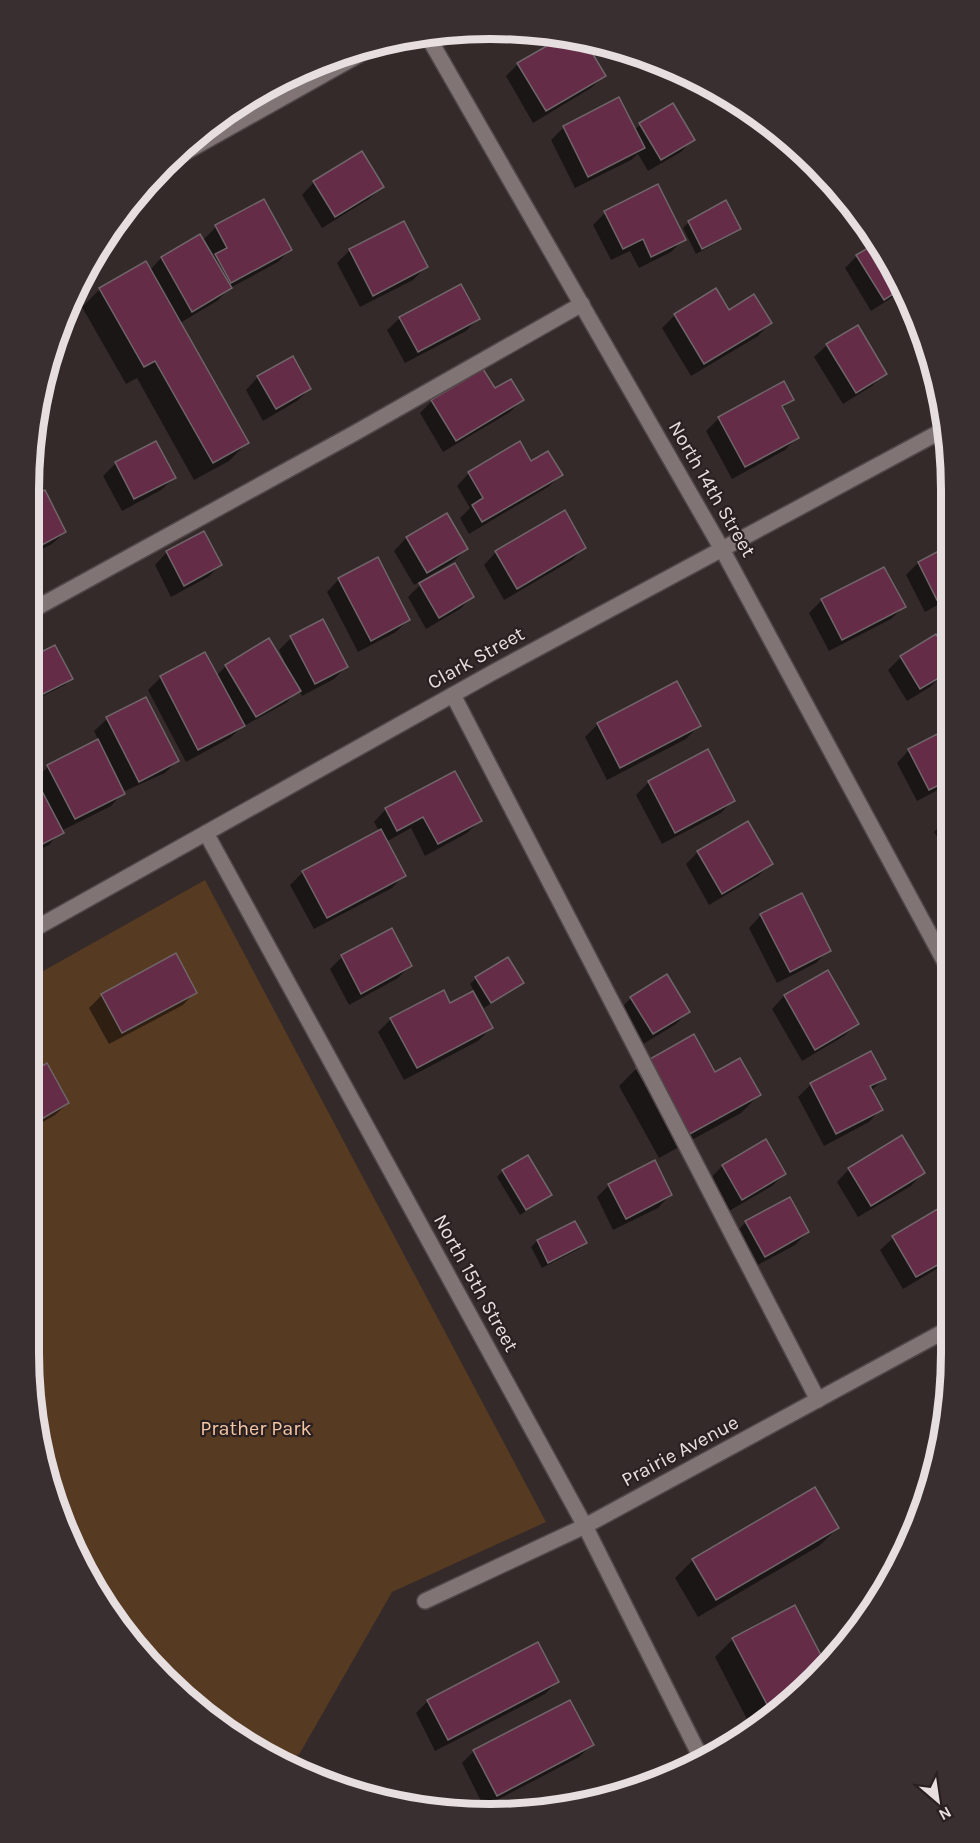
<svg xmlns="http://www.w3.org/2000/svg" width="980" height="1843" viewBox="0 0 980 1843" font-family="Karla,sans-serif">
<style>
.green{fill:#573a22}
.shadow{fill:#0007}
.building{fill:#652c48;stroke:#706569;stroke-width:1.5}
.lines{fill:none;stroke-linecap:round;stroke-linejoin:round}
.minor-casing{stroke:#514748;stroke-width:18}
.minor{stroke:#817475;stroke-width:15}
.labels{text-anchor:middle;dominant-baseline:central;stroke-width:4.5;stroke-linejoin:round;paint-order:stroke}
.street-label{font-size:20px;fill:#e6dedf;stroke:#2a2021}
.park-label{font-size:20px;fill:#f5c6a2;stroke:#2a2021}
.rim{fill:none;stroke:#e6dedf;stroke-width:8}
</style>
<rect width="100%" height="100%" fill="#342a2a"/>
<!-- green -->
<path class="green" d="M205,880l341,642 -154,70 -92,161 -10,9 -56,-25 -110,-103 -71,-132 -24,-149v-374z"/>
<!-- shadow -->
<g class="shadow">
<path d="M566,36l17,4 21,36 -13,12 -58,35 -27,-47 12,-12z"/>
<path d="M618,99l16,31 6,-5 53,14 -12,13 -33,19 -10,-17 -7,6 -56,28 -24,-48 13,-13z"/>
<path d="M314,182l68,5 -13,12 -47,29 -20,-33z"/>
<path d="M605,213l79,26 -13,13 -32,16 -9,-17 -19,9 -18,-35z"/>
<path d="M689,222l50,7 -6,5 -37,20 -13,-26z"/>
<path d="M216,227l74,23 -12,12 -48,26 -13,13 -37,22 67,120 -18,18 -35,19 -57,-102 -11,6 -44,-77 18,-18 50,-19 11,-12 39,-22 2,5z"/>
<path d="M878,243l24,48 -31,20 -26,-43 12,-12z"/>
<path d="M350,250l76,17 -13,13 -53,27 -23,-44z"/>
<path d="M716,290l13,22 41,11 -12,13 -67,40 -29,-48 13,-13z"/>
<path d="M400,318l78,1 -12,12 -61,32 -18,-33z"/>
<path d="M827,345l58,28 -13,13 -29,18 -29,-47z"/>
<path d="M258,377l52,12 -13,12 -34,20 -17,-31z"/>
<path d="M784,383l8,16 -10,10 15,28 -12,13 -53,29 -26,-48 13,-13z"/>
<path d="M495,390l27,10 -12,12 -67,40 -23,-39 12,-12z"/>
<path d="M156,443l18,35 -13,12 -39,21 -19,-35 13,-13z"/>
<path d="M530,463l31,12 -13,12 -79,47 -9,-16 10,-10 -13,-22 12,-13z"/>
<path d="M29,499l36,33 -13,12 -23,12z"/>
<path d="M446,515l20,34 -12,12 -40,24 -20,-34 12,-13z"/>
<path d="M948,547v52l-23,13 -19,-37 12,-12z"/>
<path d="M584,548l-12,12 -68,40 -20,-35 12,-13z"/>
<path d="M167,552l54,13 -13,12 -37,20 -16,-32z"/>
<path d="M339,579l69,41 -12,12 -38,20 -31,-60z"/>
<path d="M422,583l50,14 -12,12 -34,20 -18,-32z"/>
<path d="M822,600l82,7 -13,12 -62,32 -20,-38z"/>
<path d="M935,636l4,6 9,-6v41l-4,-8 -4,2 2,4 -12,12 -23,14 -19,-31 13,-13z"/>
<path d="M291,638l55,29 -12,12 -32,17 -3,-6 -13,13 -44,24 -12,11 -44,24 -38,-72 12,-12 44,-24 12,22 10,-10 56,-4 2,-1 -5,-11z"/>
<path d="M29,660l42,19 -6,6 -34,17z"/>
<path d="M145,699l32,62 -12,12 -40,18 -14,15 -50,25 -12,14 -20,10v-75h5l14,-13 51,-26 -5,-10 13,-12z"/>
<path d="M598,724l101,2 -13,13 -79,41 -22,-43z"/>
<path d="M949,730v54l-32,17 -20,-38 12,-13z"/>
<path d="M649,782l84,18 -12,13 -59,31 -26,-49z"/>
<path d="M386,809l94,12 -13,12 -42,23 -14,-28 -25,14 18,33 -12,13 -78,41 -24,-44 13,-13 76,-41 -5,-9z"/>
<path d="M949,818v38l-15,-24z"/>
<path d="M698,852l73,12 -13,12 -49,29 -23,-41z"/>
<path d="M761,915l68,35 -13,13 -39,20 -28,-55z"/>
<path d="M176,955l19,37 -12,13 -74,39 -20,-36 13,-13z"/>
<path d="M342,957l68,9 -12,12 -49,27 -19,-36z"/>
<path d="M827,972l30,52 -13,12 -42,25 -30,-52 12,-13z"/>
<path d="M476,978l46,5 -38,25 -14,-24z"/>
<path d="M443,992l7,13 41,23 -13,13 -74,39 -26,-48 13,-13z"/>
<path d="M631,998l57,14 -12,12 -36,22 -21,-36z"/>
<path d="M870,1053l14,25 -13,13 10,18 -12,13 -45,24 -26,-49 13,-13z"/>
<path d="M46,1065l22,38 -13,12 -26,15v-54z"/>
<path d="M637,1068l78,6 44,21 -18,18 -82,45 -40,-72z"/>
<path d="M766,1141l19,33 -13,12 -43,25 -19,-32 12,-13z"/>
<path d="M849,1169l74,4 -12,13 -53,31 -21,-35z"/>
<path d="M503,1171l47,24 -30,20 -23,-38z"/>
<path d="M609,1185l61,10 -12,13 -45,22 -16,-33z"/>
<path d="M946,1206l4,7v48l-47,28 -23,-39 13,-12z"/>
<path d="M746,1222l62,10 -13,13 -43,23 -18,-34z"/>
<path d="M575,1223l10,20 -6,6 -37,19 -11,-21 6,-6z"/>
<path d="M838,1528l-19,18 -121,71 -23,-39 18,-18z"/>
<path d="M733,1639l62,61 -44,27 -36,-70z"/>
<path d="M557,1682l-12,12 -110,57 -19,-38 12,-12z"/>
<path d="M592,1745l-13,12 -95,50 -22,-44 12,-12z"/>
</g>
<!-- building -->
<g class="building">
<path d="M564,36l21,5 21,35 -60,35 -29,-48z"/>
<path d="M619,97l26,51 -57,29 -25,-51z"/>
<path d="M673,103l22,37 -34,20 -22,-37z"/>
<path d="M362,151l22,36 -49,30 -22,-36z"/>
<path d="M658,184l28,56 -35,17 -8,-18 -20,10 -19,-38z"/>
<path d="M264,199l28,51 -61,33 -16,-29 12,-6 -12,-23z"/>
<path d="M726,200l15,29 -39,20 -14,-28z"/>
<path d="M404,221l24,46 -55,29 -24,-47z"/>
<path d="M200,234l32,54 -40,24 -31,-55z"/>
<path d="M878,242l23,47 -17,11 -28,-45z"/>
<path d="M146,261l103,182 -36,20 -58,-102 -11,6 -45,-79z"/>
<path d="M461,284l19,35 -62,33 -19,-35z"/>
<path d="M716,288l13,22 25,-16 18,29 -68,41 -30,-50z"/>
<path d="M858,325l29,49 -31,19 -30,-49z"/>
<path d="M293,356l18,33 -35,20 -19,-33z"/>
<path d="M483,369l12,19 16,-9 13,21 -68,41 -25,-41z"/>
<path d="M784,381l10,19 -12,6 17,32 -54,29 -27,-50z"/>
<path d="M156,441l20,37 -42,21 -19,-37z"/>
<path d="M520,441l11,20 17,-10 15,24 -81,47 -10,-17 11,-7 -15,-26z"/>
<path d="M45,490l21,42 -37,20v-55z"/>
<path d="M565,510l21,38 -69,41 -22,-38z"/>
<path d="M447,513l21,36 -41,24 -21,-36z"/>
<path d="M204,531l18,34 -38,21 -18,-35z"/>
<path d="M948,546v49l-11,5 -19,-38z"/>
<path d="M378,557l32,63 -39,21 -33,-63z"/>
<path d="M455,563l19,34 -35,21 -20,-35z"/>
<path d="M884,567l22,40 -64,33 -21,-41z"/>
<path d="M323,619l25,48 -33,17 -25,-48z"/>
<path d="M936,634l3,5 9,-5v28l-8,5 4,8 -24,14 -20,-33z"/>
<path d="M269,638l32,53 -45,26 -31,-52z"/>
<path d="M55,645l18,34 -36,18 -8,-15v-24z"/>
<path d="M205,652l40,74 -47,24 -38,-74z"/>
<path d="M677,681l24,45 -81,42 -23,-45z"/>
<path d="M146,697l33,64 -40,21 -33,-65z"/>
<path d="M949,728v52l-20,10 -21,-41z"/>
<path d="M98,739l27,55 -50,25 -28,-54z"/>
<path d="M708,749l27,52 -60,32 -27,-52z"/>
<path d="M455,771l27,50 -44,23 -15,-27 -26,14 -12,-23z"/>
<path d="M34,776l30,57 -35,18v-73z"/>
<path d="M748,821l25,43 -51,30 -25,-43z"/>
<path d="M381,829l25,47 -79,42 -25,-47z"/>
<path d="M802,893l29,58 -41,21 -30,-58z"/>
<path d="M392,928l20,38 -51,28 -20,-39z"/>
<path d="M176,953l21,40 -75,40 -21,-39z"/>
<path d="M508,957l16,26 -33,20 -16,-26z"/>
<path d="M828,970l31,54 -44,26 -31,-55z"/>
<path d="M667,974l23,38 -37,22 -23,-37z"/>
<path d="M444,990l6,13 23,-12 20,37 -76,40 -27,-50z"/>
<path d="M694,1034l21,38 25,-14 21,37 -84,46 -41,-74z"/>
<path d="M871,1051l15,28 -16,7 13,24 -47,24 -26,-51z"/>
<path d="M47,1063l22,40 -36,21 -4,-6v-44z"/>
<path d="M902,1135l23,38 -54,33 -23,-38z"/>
<path d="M766,1139l20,35 -44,26 -20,-35z"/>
<path d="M528,1155l24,40 -26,15 -24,-40z"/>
<path d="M655,1160l17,35 -46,24 -18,-35z"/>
<path d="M790,1197l19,35 -44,25 -20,-36z"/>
<path d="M946,1204l4,6v48l-34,19 -24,-41z"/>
<path d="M575,1221l12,22 -39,20 -11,-23z"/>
<path d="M815,1487l24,41 -123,72 -24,-41z"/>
<path d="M795,1605l30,58 -30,37 -24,12 -39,-74z"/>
<path d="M538,1642l21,40 -111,58 -21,-40z"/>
<path d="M570,1700l24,45 -97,51 -24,-46z"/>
</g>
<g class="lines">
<!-- minor casing -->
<g class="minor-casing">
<g id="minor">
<path d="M427,35l296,516 226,419"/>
<path d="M170,161l212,-119"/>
<path d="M29,612l324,-178 229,-130"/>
<path d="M453,695l365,705"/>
<path d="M206,833l379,693 116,232"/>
<path d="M29,932l461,-258 457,-246"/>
<path d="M425,1601l160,-75 365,-198"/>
</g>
</g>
<!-- minor -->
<use href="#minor" class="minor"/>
</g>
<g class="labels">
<!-- street labels -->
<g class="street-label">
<text transform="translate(712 489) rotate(60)">North 14th Street</text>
<text transform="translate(476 658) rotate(-29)">Clark Street</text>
<text transform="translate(476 1283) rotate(61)">North 15th Street</text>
<text transform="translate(680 1451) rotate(-28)">Prairie Avenue</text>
</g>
<!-- park labels -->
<g class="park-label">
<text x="256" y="1428">Prather Park</text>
</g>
</g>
<!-- crop -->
<path d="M0 0H980V1843H0ZM490 39H490A451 451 0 0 1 941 490V1353A451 451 0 0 1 490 1804H490A451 451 0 0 1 39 1353V490A451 451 0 0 1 490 39Z" fill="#392f30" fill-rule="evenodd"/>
<path class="rim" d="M490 39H490A451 451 0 0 1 941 490V1353A451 451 0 0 1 490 1804H490A451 451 0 0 1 39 1353V490A451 451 0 0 1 490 39Z"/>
<!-- north arrow -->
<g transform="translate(938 1801) rotate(151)" stroke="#2a2021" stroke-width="4.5" paint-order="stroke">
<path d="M0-4.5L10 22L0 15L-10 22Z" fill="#e6dedf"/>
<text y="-9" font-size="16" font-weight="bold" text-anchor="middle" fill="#e6dedf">N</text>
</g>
</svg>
